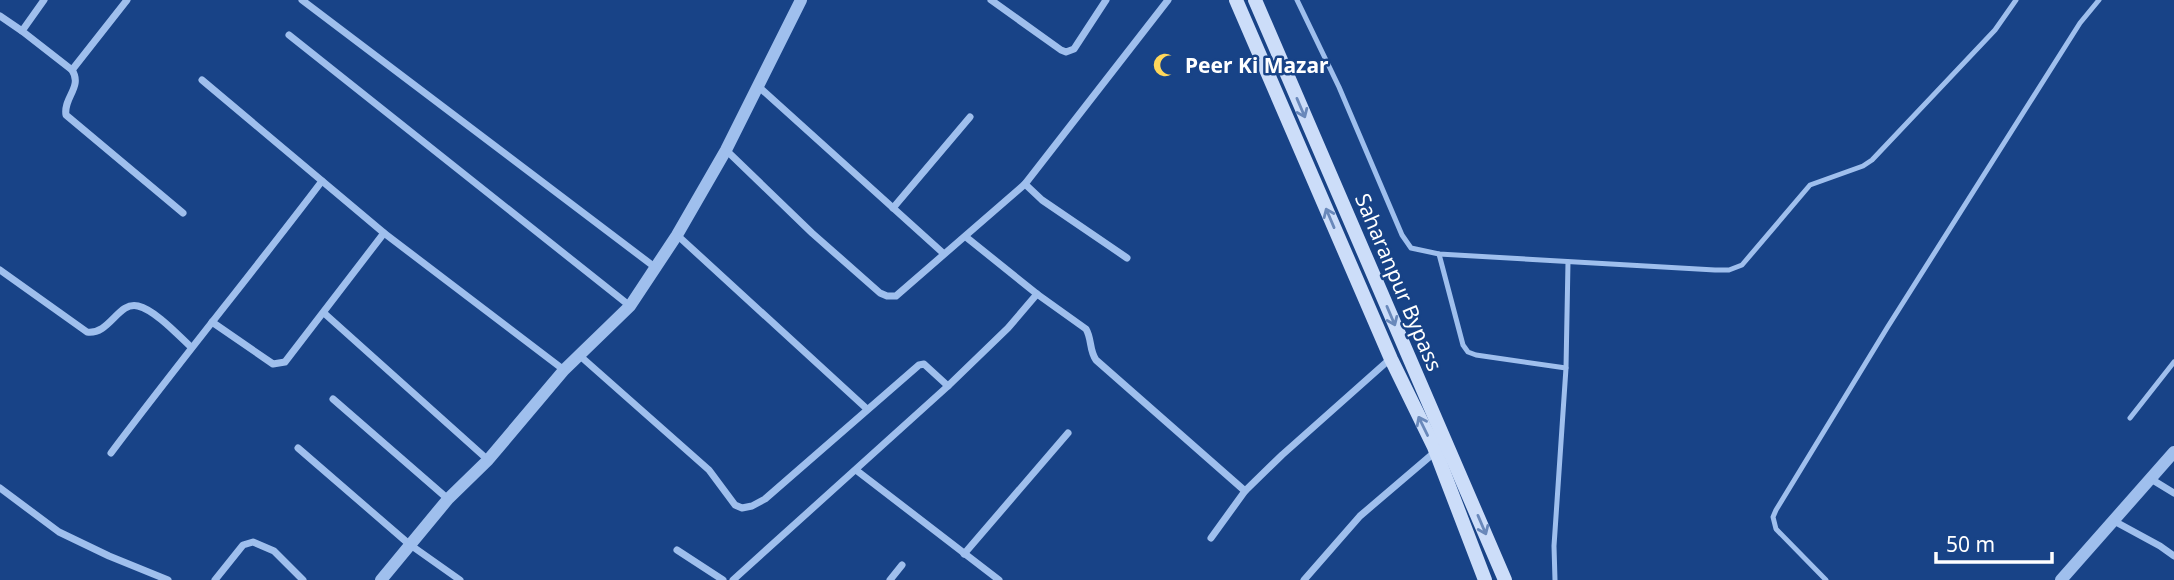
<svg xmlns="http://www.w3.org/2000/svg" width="2174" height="580" viewBox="0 0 2174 580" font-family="'Noto Sans',sans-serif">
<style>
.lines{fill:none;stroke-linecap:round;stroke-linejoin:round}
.service{stroke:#9fbfed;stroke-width:5}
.minor{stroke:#9fbfed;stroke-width:7}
.tertiary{stroke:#9fbfed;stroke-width:12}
.secondary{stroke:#ccddf9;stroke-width:14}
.oneway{stroke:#6988ba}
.labels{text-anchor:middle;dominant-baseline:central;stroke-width:5;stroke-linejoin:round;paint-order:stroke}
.poi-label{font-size:21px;font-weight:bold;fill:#fff;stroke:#184387;text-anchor:start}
.street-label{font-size:21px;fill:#fff;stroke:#184387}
</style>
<rect width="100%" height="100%" fill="#184387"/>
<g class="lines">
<!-- service -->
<g class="service">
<path d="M1297,0l42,87 63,148 9,13 28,6 276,16h14l13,-5 68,-80 53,-19 9,-6 123,-130 21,-30"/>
<path d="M1439,254l24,91 5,7 8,3 90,13"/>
<path d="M2130,418l44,-56"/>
<path d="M1555,580l-1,-34 12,-178 2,-106"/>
<path d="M1826,580l-50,-51 -3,-12 3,-7 111,-182 193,-305 19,-23"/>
</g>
<!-- minor -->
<g class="minor">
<path d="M44,0l-22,31 50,39c11,17 -9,28 -6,45l117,98"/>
<path d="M302,0l354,268"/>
<path d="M991,0l70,50 5,2 8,-3 32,-49"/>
<path d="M0,16l22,15"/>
<path d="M289,35l341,271"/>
<path d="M72,70l55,-70"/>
<path d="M202,80l182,153 180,137"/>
<path d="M758,86l185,167"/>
<path d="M726,150l86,83 68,60 7,3h9l129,-112 143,-184"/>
<path d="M1025,184l17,16 85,58"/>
<path d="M893,208l77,-91"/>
<path d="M677,235l190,174"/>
<path d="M966,237l71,57 49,35c6,10 3,21 10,31l149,131"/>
<path d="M0,270l87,62c23,3 31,-31 51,-26 17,4 40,29 53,41"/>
<path d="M324,313l164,147"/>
<path d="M212,322l61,42 12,-2 99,-129"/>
<path d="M579,355l130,115 26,35 7,3 10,-2 13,-7 154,-134 5,-1 24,22"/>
<path d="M333,399l115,100"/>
<path d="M298,448l111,96 51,36"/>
<path d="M111,453c69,-92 142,-181 211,-272"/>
<path d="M856,470l143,110"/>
<path d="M2151,479l23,14"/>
<path d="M0,488l59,44 50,24 59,24"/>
<path d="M2114,521l46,25 14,10"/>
<path d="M1211,538l34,-47 37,-36 108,-96"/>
<path d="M677,550l46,30"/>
<path d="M964,554l104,-121"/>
<path d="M215,580l28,-35 10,-3 21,9 29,29"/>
<path d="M733,580l215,-194 60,-58 29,-34"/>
<path d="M890,580l12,-15"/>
<path d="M1304,580l56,-64 75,-64"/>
</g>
<!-- tertiary -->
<g class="tertiary">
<path d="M381,580l67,-81 40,-39 76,-90 66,-64 47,-71 49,-85 75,-150"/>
<path d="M2061,580l113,-128"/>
</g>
<!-- secondary -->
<g class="secondary">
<path d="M1236,0l155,359 43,88 51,133"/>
<path d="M1255,0l250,580"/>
</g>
</g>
<!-- one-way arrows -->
<defs><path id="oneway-shaft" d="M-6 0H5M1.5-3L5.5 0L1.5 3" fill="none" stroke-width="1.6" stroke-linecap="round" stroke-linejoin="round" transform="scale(1.75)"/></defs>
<g class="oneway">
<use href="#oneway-shaft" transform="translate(1301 108) rotate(67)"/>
<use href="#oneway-shaft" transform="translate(1330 218) rotate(-113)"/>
<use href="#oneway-shaft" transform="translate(1391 316) rotate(67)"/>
<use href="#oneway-shaft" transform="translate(1423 426) rotate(-116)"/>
<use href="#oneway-shaft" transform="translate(1482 525) rotate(67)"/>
</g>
<!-- icons -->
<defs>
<g id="mosque-bare" transform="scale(1.89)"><path d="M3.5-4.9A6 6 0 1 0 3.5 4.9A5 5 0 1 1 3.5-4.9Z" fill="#ffd75b" stroke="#184387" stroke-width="2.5" paint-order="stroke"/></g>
</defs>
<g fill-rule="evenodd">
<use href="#mosque-bare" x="1165" y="65"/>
</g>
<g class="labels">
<!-- poi labels -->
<g class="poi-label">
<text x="1185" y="65">Peer Ki Mazar</text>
</g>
<!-- street labels -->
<g class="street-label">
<text transform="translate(1399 282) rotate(67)">Saharanpur Bypass</text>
</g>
</g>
<!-- scale -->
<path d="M1936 552v10h116v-10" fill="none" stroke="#ffffff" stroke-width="3.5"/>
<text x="1946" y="552" font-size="21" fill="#ffffff" stroke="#184387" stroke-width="5" paint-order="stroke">50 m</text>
</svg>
